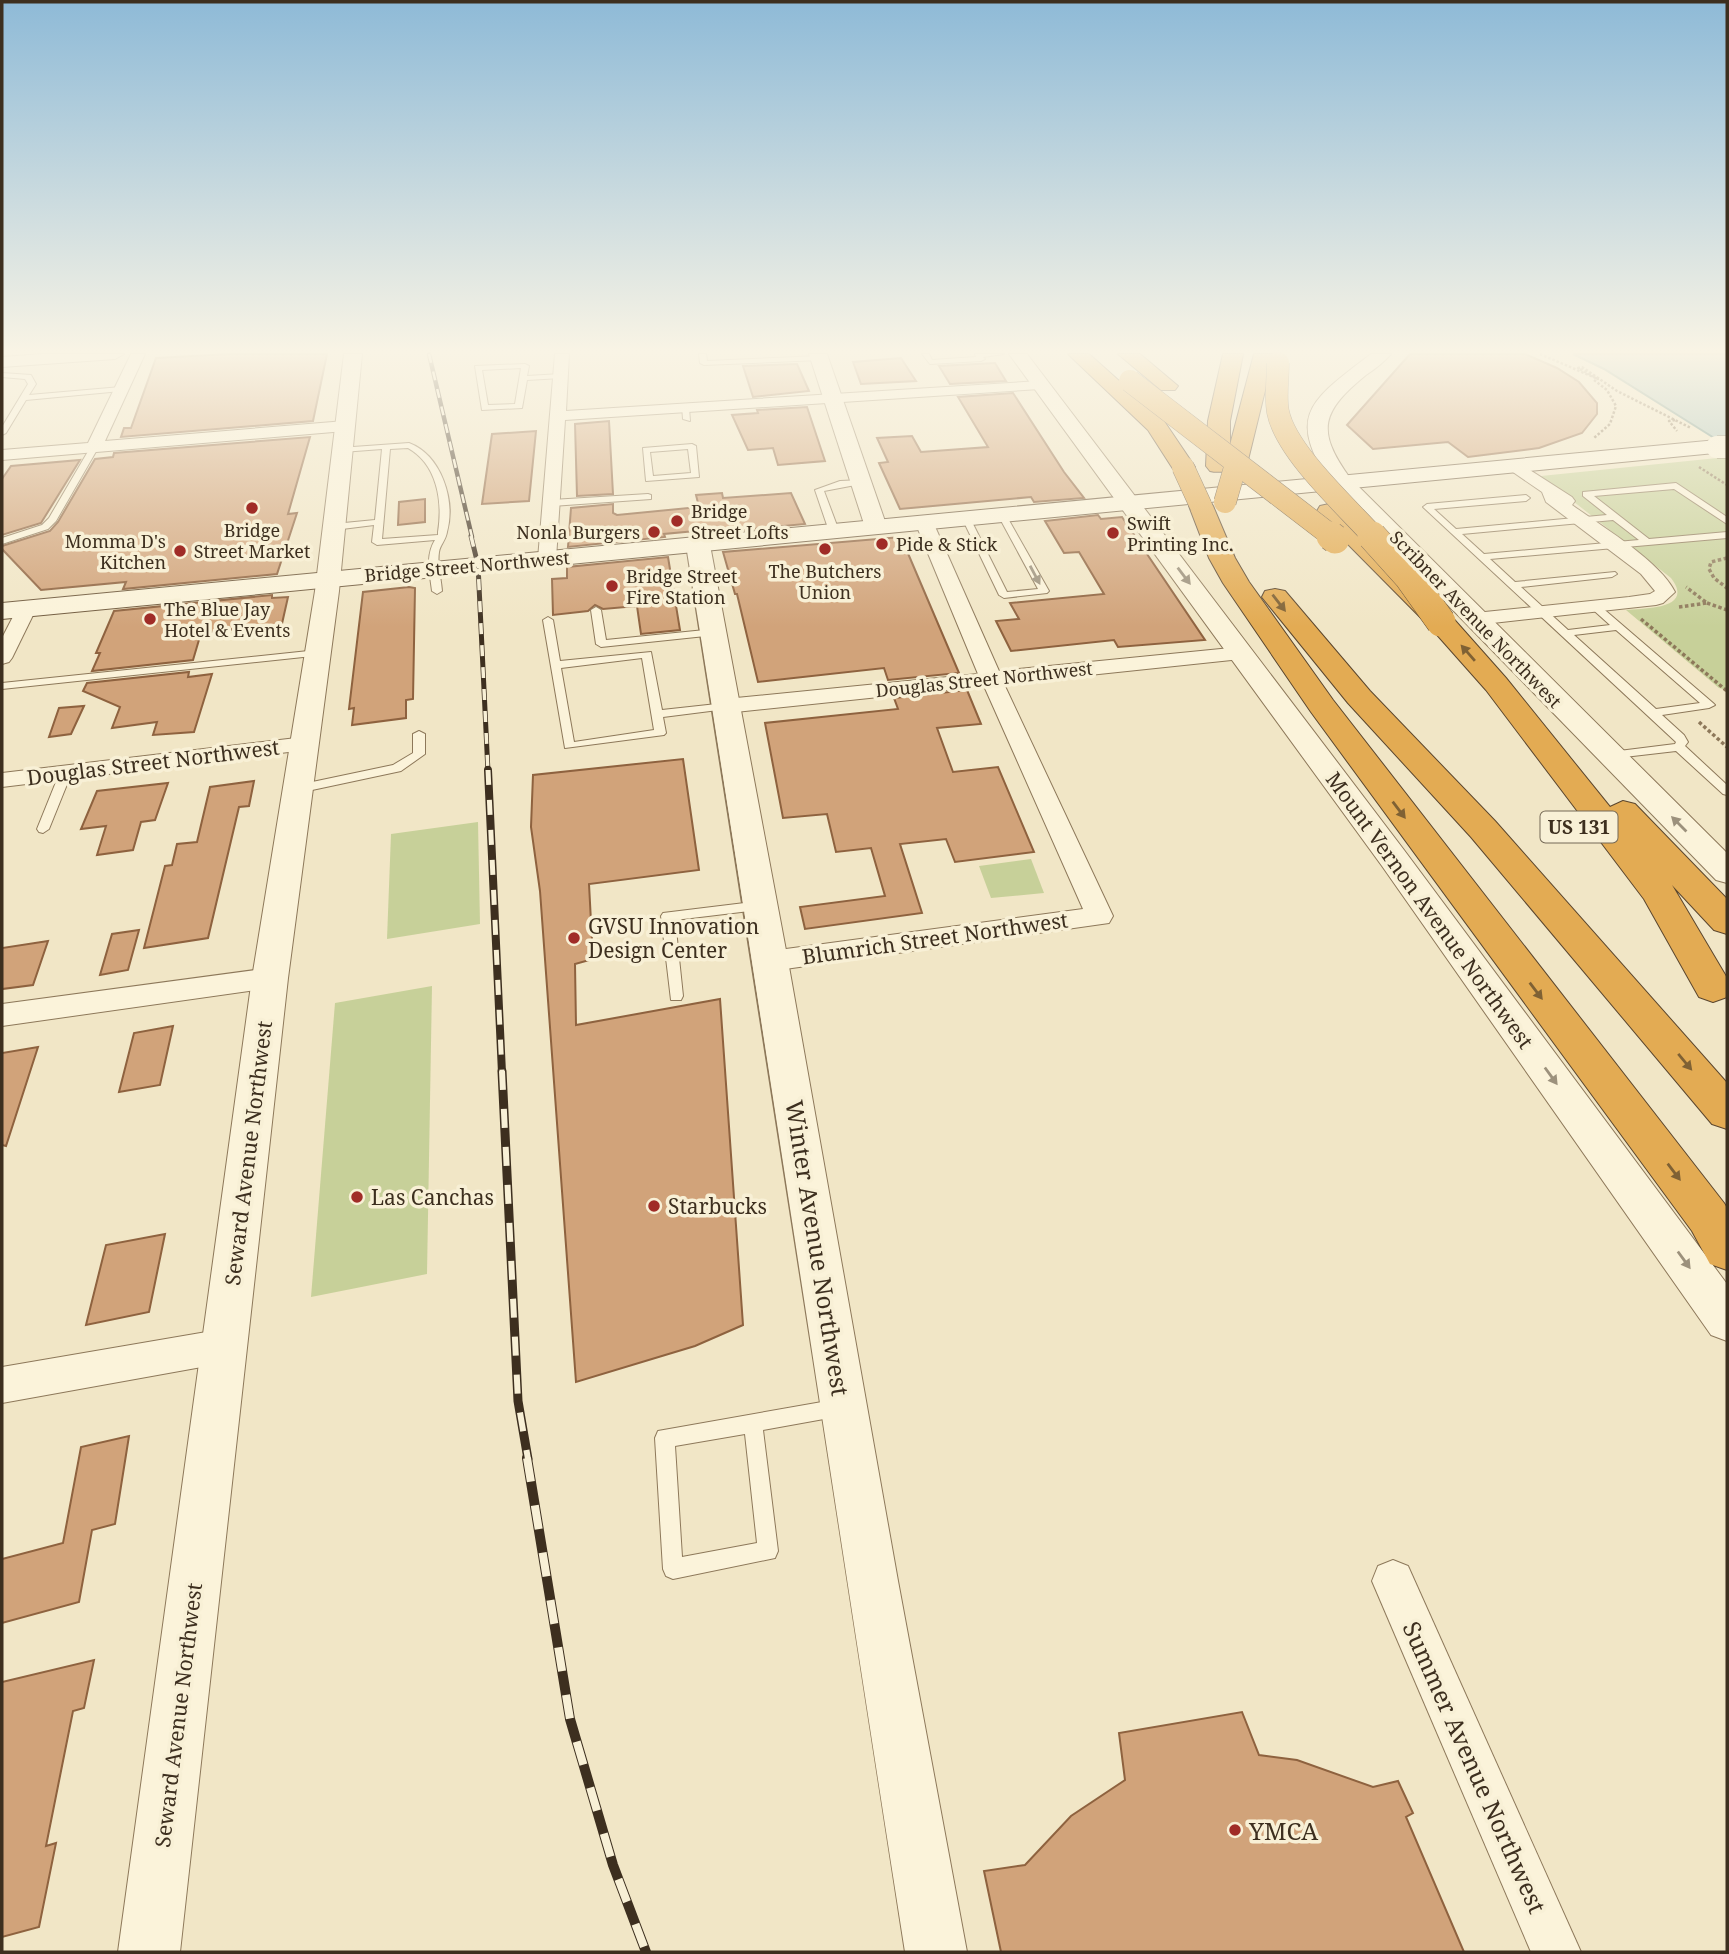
<svg xmlns="http://www.w3.org/2000/svg" width="1729" height="1954" viewBox="0 0 1729 1954" font-family="'Noto Serif',serif">
<style>
.green{fill:#c7d099}
.water{fill:#a8c4bd;stroke:#6d938c;stroke-width:2}
.building{fill:#d1a37a;stroke:#8e623f;stroke-width:2}
.lines{fill:none;stroke-linecap:round;stroke-linejoin:round}
.service-casing{stroke:#8d785a;stroke-width:2}
.minor-casing{stroke:#8d785a;stroke-width:2}
.tertiary-casing{stroke:#8d785a;stroke-width:2}
.secondary-casing{stroke:#6f593d;stroke-width:2}
.motorway-casing{stroke:#5b462e;stroke-width:2}
.path-far1{stroke:#8d785a;stroke-width:2.5;stroke-dasharray:2.5 2;stroke-linecap:butt}
.path{stroke:#8d785a;stroke-width:3.5;stroke-dasharray:3.5 2.5;stroke-linecap:butt}
.service{fill:#fbf3da;fill-rule:evenodd}
.minor{fill:#fbf3da;fill-rule:evenodd}
.tertiary{fill:#fbf3da;fill-rule:evenodd}
.secondary{fill:#fbf3da;fill-rule:evenodd}
.motorway{fill:#e3ab53;fill-rule:evenodd}
.rail-far4-casing{stroke:#3d2f1f;stroke-width:4.5}
.rail-far3-casing{stroke:#3d2f1f;stroke-width:5}
.rail-far2-casing{stroke:#3d2f1f;stroke-width:8}
.rail-far1-casing{stroke:#3d2f1f;stroke-width:9}
.rail-casing{stroke:#3d2f1f;stroke-width:10}
.rail-far4{stroke:#f8f0d6;stroke-width:2.5;stroke-dasharray:9;stroke-linecap:butt}
.rail-far3{stroke:#f8f0d6;stroke-width:3.5;stroke-dasharray:11;stroke-linecap:butt}
.rail-far2{stroke:#f8f0d6;stroke-width:5;stroke-dasharray:15;stroke-linecap:butt}
.rail-far1{stroke:#f8f0d6;stroke-width:6;stroke-dasharray:19;stroke-linecap:butt}
.rail{stroke:#f8f0d6;stroke-width:8;stroke-dasharray:24;stroke-linecap:butt}
.secondary-bridge-casing{stroke:#6f593d;stroke-width:23;stroke-linecap:butt}
.motorway-bridge-far1-casing{stroke:#5b462e;stroke-width:23;stroke-linecap:butt}
.motorway-bridge-casing{stroke:#5b462e;stroke-width:30;stroke-linecap:butt}
.secondary-bridge{stroke:#fbf3da;stroke-width:22}
.motorway-bridge-far1{stroke:#e3ab53;stroke-width:22}
.motorway-bridge{stroke:#e3ab53;stroke-width:29}
.oneway{fill:#9c917c}
.oneway2{fill:#7f6134}
.poi-dot{fill:#a02c27;stroke:#f8f0d6;stroke-width:2.5}
.labels{text-anchor:middle;dominant-baseline:central;stroke-width:7;stroke-linejoin:round;paint-order:stroke}
.far-poi-label{font-size:18px;fill:#3d2f1f;stroke:#f8f0d6;text-anchor:start}
.far-street-label{font-size:18px;fill:#3d2f1f;stroke:#f8f0d6}
.shield{fill:#f8f0d6;stroke:#756956;stroke-width:2}
.shield-label{font-size:19px;font-weight:bold;fill:#3d2f1f}
.street-label{font-size:21px;fill:#3d2f1f;stroke:#f8f0d6}
.poi-label{font-size:21px;fill:#3d2f1f;stroke:#f8f0d6;text-anchor:start}
.near-street-label{font-size:24px;fill:#3d2f1f;stroke:#f8f0d6}
.near-poi-label{font-size:24px;fill:#3d2f1f;stroke:#f8f0d6;text-anchor:start}
</style>
<rect width="100%" height="100%" fill="#f1e6c6"/>
<!-- green -->
<g class="green">
<path d="M1727,457v233l-8,-2 -93,-78c20,-2 69,-1 45,-32l-130,-102z"/>
<path d="M478,822l2,102 -93,15 4,-105z"/>
<path d="M1031,859l13,34 -53,5 -12,-32z"/>
<path d="M432,986l-5,288 -116,23 24,-294z"/>
</g>
<!-- water -->
<path class="water" d="M1573,354h154v92l-123,-77z"/>
<!-- building -->
<g class="building">
<path d="M229,354h98l-14,67 -192,16 3,-9h7l25,-70z"/>
<path d="M1410,354h115l32,14 22,14 18,21v11l-15,19 -43,15 -71,9 -20,-15 -75,7 -26,-24z"/>
<path d="M901,358l15,23 -55,3 -8,-22z"/>
<path d="M995,363l11,18 -56,3 -11,-18z"/>
<path d="M797,364l12,27 -56,6 -10,-31z"/>
<path d="M1013,393l51,79 20,26 -50,4 -3,-5 -131,12 -21,-46 9,-1 -11,-24 35,-2 9,16 67,-5 -30,-50z"/>
<path d="M807,407l18,54 -47,4 -5,-17 -25,2 -16,-35 26,-2 -1,-3z"/>
<path d="M609,421l4,73 -36,2 -2,-72z"/>
<path d="M536,431l-7,70 -47,3 10,-70z"/>
<path d="M310,437l-22,77 9,-1 -20,61 -154,15 3,-7 -85,8 -39,-41v-3l48,-15 8,-9 37,-63 18,-2 1,-4z"/>
<path d="M80,460l-39,63 -39,12v-56l9,-13z"/>
<path d="M722,493l1,5 68,-5 14,31 -87,8 -1,-3 -53,5 1,3 -97,10 3,-39 42,-4v9l4,2 82,-8 -3,-12z"/>
<path d="M425,499v23l-27,3 1,-23z"/>
<path d="M1098,515l3,4 21,-2 83,123 -87,7 -4,-7 -103,11 -15,-30 23,-2 -9,-16 94,-9 -25,-42 -15,1 -19,-32z"/>
<path d="M901,537l58,136 -71,7 -4,-12 -126,14 -21,-88h-2l-12,-42z"/>
<path d="M668,557l12,73 -39,4 -4,-28 -34,3 -8,-4 -7,6 -35,4 -1,-36 15,-1v-11z"/>
<path d="M409,587l6,1 -2,111 -7,1v18l-54,7 2,-17 -5,1 14,-117z"/>
<path d="M272,595v3l16,-1 -7,31 -29,4 1,-5 -52,6 -8,27 -101,11 8,-18h-4l18,-42z"/>
<path d="M189,672l-1,5 24,-3 -18,58 -41,3 4,-13 -45,6 8,-21 -37,-16 4,-8z"/>
<path d="M967,690l14,34 -44,4 16,44 45,-5 36,85 -79,10 -9,-23 -46,5 22,69 -117,16 -5,-22 85,-11 -14,-48 -35,4 -9,-38 -44,4 -18,-95 133,-14 -4,-11z"/>
<path d="M84,706l-13,28 -22,3 10,-29z"/>
<path d="M683,759l16,111 -110,14 4,75 -18,5 1,61 144,-26 23,326 -48,21 -119,36 -36,-491 -9,-64 2,-52z"/>
<path d="M254,781l-5,25 -10,1 -31,131 -64,10 21,-82 7,-1 5,-21 20,-2 13,-55z"/>
<path d="M168,783l-13,37 -14,2 -8,28 -36,5 9,-29 -25,3 16,-38z"/>
<path d="M139,930l-11,40 -28,5 12,-41z"/>
<path d="M48,941l-15,44 -31,4v-41z"/>
<path d="M173,1026l-13,59 -41,7 15,-59z"/>
<path d="M38,1047l-32,99 -4,-1v-92z"/>
<path d="M165,1234l-16,78 -63,13 20,-80z"/>
<path d="M129,1436l-14,88 -23,6 -13,72 -77,21v-64l61,-16 18,-96z"/>
<path d="M94,1660l-10,48 -11,3 -27,135 10,-3 -17,84 -37,10v-255z"/>
<path d="M1242,1712l17,43 38,5 76,27 25,-6 15,32 -7,4 58,135h-463l-17,-81 41,-6 46,-49 54,-36 -6,-47z"/>
</g>
<g class="lines">
<!-- service casing -->
<g class="service-casing">
<g id="service">
<path d="M699,354h7l1,7 113,-5 4,2 -4,2 -116,5 -4,-2z"/>
<path d="M922,354h7l3,6 44,-3 -1,-3h29l-21,3 2,2 -4,2 -51,3z"/>
<path d="M525,364l4,2 -2,10 34,-2 4,2 -4,2 -34,2 -5,28 -40,2 -7,-44zM521,368l-6,36 -27,1 -6,-35z"/>
<path d="M2,373l29,2 5,9 -7,11 92,-8 4,2 -4,2 -95,9 -20,33 -4,2v-8l26,-43 -3,-5 -23,-2z"/>
<path d="M682,406l7,2 1,13 -7,-2z"/>
<path d="M409,443c32,12 47,57 38,89 -1,8 -7,13 -8,20 -2,13 2,26 3,39l-5,3 -5,-3c-2,-17 -7,-35 3,-51l-58,5 -5,-3 2,-17 -40,5 -5,-3 5,-3 41,-4 7,-71 -40,3h-3v-4zM408,448c29,16 35,53 30,84v3l-56,4 8,-90z"/>
<path d="M692,444l4,2 3,31 -53,4 -3,-33zM688,449l3,24 -38,3 -3,-24z"/>
<path d="M94,446l4,2 -42,73 -8,8 -46,15v-6l40,-13 7,-7 41,-70z"/>
<path d="M840,481l22,-1 4,3 -42,8 15,40 -5,3 -5,-3 -14,-41z"/>
<path d="M1676,483l51,34v7l-53,-35 -80,7 55,43 78,-7v6l-237,21 25,23 100,-10 2,2 -5,3 -91,10 47,43 42,-5 -20,-18 9,-2 114,98 2,2 -6,3 -47,7 22,20 4,7 -3,4 42,39v10l-4,-1 -47,-43 -69,8 -2,-3 6,-4 64,-8 1,-2 -253,-235 4,-3 99,-9 4,3 -4,3 -92,8 22,20 151,-14 -24,-19v-4zM1613,520l26,20 -155,14 -22,-20zM1616,630l84,73 -44,6 -82,-74z"/>
<path d="M648,494l3,1v4l-99,7 -4,-3 4,-3z"/>
<path d="M1002,512l4,3 43,76 -2,2 -43,5 -5,-3 -37,-77 4,-3 4,3 37,74 31,-3 -40,-74z"/>
<path d="M596,607l5,3 5,30 109,-11 5,3 -5,3 -114,12 -5,-3 -5,-34z"/>
<path d="M548,617l5,3 7,41 91,-9 11,58 64,-7 6,3 -6,3 -63,8 3,16 -2,2 -99,13 -22,-128zM642,658l12,72 -80,12 -13,-74z"/>
<path d="M318,650l5,3 -1,2 -320,34v-6z"/>
<path d="M419,731l6,3v20l-24,17 -103,22 -6,-4 6,-4 95,-20 20,-12v-19z"/>
<path d="M66,768l6,4 -23,57 -6,4 -4,-1 -2,-3 23,-57z"/>
<path d="M761,901l7,5 -2,3 -91,11 8,76 -2,4h-10l-10,-84 2,-3z"/>
<path d="M839,1399l7,2 2,7 -2,7 -83,15 15,121 -3,7 -102,21 -7,-3 -3,-7 -8,-131 3,-7zM745,1434l12,109 -75,14 -7,-111z"/>
</g>
</g>
<!-- minor casing -->
<g class="minor-casing">
<g id="minor">
<path d="M131,354h14l-40,87 240,-20 8,5 -8,5 -343,29v-10l86,-7z"/>
<path d="M555,354h14l-3,57 474,-30 7,4 -7,4 -475,31 -9,139 -9,6 -9,-6z"/>
<path d="M1516,461l56,36 3,4 -3,4c29,21 88,56 103,87l-12,11 -7,2 -181,20 -7,-2 -3,-4 3,-4 7,-2 154,-16 21,-3 5,-3 -14,-17 -95,-72 -4,-10 -32,-22 -2,-4 2,-4z"/>
<path d="M924,517l9,5 66,149 242,-24 7,2 3,4 -3,4 -7,2 -237,25 109,232 -4,7 -338,48 -10,-3 -4,-7 4,-7 10,-3 312,-42 -99,-223 -258,27 -8,-2 -3,-5 3,-5 8,-2 252,-25 -63,-152z"/>
<path d="M26,603l7,2 3,4 -24,49 -3,4 -7,2v-26l17,-33z"/>
<path d="M305,737l8,2 3,5 -3,5 -311,38v-14z"/>
<path d="M270,968l10,3 4,7 -4,7 -10,3 -268,38v-22z"/>
<path d="M224,1329l13,5 5,12 -5,12 -13,5 -222,40v-36z"/>
<path d="M1393,1560l15,6 173,386h-50l-159,-371 6,-15z"/>
</g>
</g>
<!-- tertiary casing -->
<g class="tertiary-casing">
<g id="tertiary">
<path d="M43,354h81l-9,5 -113,8v-10z"/>
<path d="M344,354h18l-23,237 -51,387 -108,974h-62l134,-974 63,-387z"/>
<path d="M809,354h18l60,173 -3,5h-16l-3,-5z"/>
<path d="M1009,354h18l377,496 323,434v57l-16,-6 -329,-469z"/>
<path d="M1371,354h20c-7,8 -16,15 -25,21 -44,36 -51,55 -16,103l377,375v30l-11,-3 -382,-392c-50,-73 -24,-87 37,-134z"/>
<path d="M698,538l8,2 4,5 78,416 110,620 69,371h-62c-74,-469 -143,-938 -219,-1407l4,-5z"/>
</g>
</g>
<!-- secondary casing -->
<g class="secondary-casing">
<path id="secondary" d="M1717,440l10,6 -2,6 -1723,167v-16z"/>
</g>
<!-- motorway casing -->
<g class="motorway-casing">
<g id="motorway">
<path d="M1068,354h21l75,67 31,46 -4,5h-16l-27,-42z"/>
<path d="M1118,354h22l38,32 -3,4h-14z"/>
<path d="M1223,354h20l-13,67v24l24,-91h20l-27,110 -3,5c-8,2 -27,4 -34,2l-4,-5 2,-45z"/>
<path d="M1201,499l9,2 3,5 22,52 14,24 84,118 391,503 3,5v62l-17,-6 -18,-33 -381,-519 -88,-129 -14,-25 -20,-52 3,-5z"/>
<path d="M1329,504l9,2 113,110 55,62 104,129 13,-6 12,3 92,95v35l-13,-4 -42,-45 55,93v19l-14,5 -14,-5 -55,-98 -158,-209 -55,-62 -111,-112 -3,-5 3,-5z"/>
<path d="M1275,589l10,2 85,100 125,130 232,262v46l-15,-5 -241,-287 -123,-134 -86,-106 3,-6z"/>
</g>
</g>
<!-- path-far1 -->
<g class="path-far1">
<path d="M1540,354l58,25 -20,-11 4,-1 35,24 74,37"/>
<path d="M1594,380l13,10 9,16 -6,18 -16,14"/>
<path d="M1675,420l-6,1 8,10"/>
<path d="M1699,467l28,18"/>
</g>
<!-- path -->
<g class="path">
<path d="M1727,558l-16,4 -2,7 5,9 13,10"/>
<path d="M1707,603l20,7"/>
<path d="M1679,607l28,-4 -21,-16"/>
<path d="M1641,619l86,72"/>
<path d="M1699,722l28,25"/>
</g>
<!-- service -->
<use href="#service" class="service"/>
<!-- minor -->
<use href="#minor" class="minor"/>
<!-- tertiary -->
<use href="#tertiary" class="tertiary"/>
<!-- secondary -->
<use href="#secondary" class="secondary"/>
<!-- motorway -->
<use href="#motorway" class="motorway"/>
<!-- rail-far4 casing -->
<g class="rail-far4-casing">
<path id="rail-far4" d="M429,354l43,183"/>
</g>
<!-- rail-far3 casing -->
<g class="rail-far3-casing">
<path id="rail-far3" d="M471,536l7,29 10,207"/>
</g>
<!-- rail-far2 casing -->
<g class="rail-far2-casing">
<path id="rail-far2" d="M488,770l14,303"/>
</g>
<!-- rail-far1 casing -->
<g class="rail-far1-casing">
<path id="rail-far1" d="M502,1071l16,330 10,58"/>
</g>
<!-- rail casing -->
<g class="rail-casing">
<path id="rail" d="M527,1458l43,261 43,146 33,87"/>
</g>
<!-- rail-far4 -->
<use href="#rail-far4" class="rail-far4"/>
<!-- rail-far3 -->
<use href="#rail-far3" class="rail-far3"/>
<!-- rail-far2 -->
<use href="#rail-far2" class="rail-far2"/>
<!-- rail-far1 -->
<use href="#rail-far1" class="rail-far1"/>
<!-- rail -->
<use href="#rail" class="rail"/>
<!-- secondary-bridge casing -->
<g class="secondary-bridge-casing">
<path id="secondary-bridge" d="M1717,447h10"/>
</g>
<!-- motorway-bridge-far1 casing -->
<g class="motorway-bridge-far1-casing">
<g id="motorway-bridge-far1">
<path d="M1278,363c0,16 -3,34 0,49 8,40 68,94 96,125"/>
<path d="M1130,381l203,156"/>
<path d="M1183,467l18,39"/>
<path d="M1225,502l11,-38"/>
</g>
</g>
<!-- motorway-bridge casing -->
<g class="motorway-bridge-casing">
<g id="motorway-bridge">
<path d="M1331,536l4,3"/>
<path d="M1372,536l37,41 32,45"/>
</g>
</g>
<!-- secondary-bridge -->
<use href="#secondary-bridge" class="secondary-bridge"/>
<!-- motorway-bridge-far1 -->
<use href="#motorway-bridge-far1" class="motorway-bridge-far1"/>
<!-- motorway-bridge -->
<use href="#motorway-bridge" class="motorway-bridge"/>
</g>
<!-- one-way arrows -->
<defs><path id="oneway-solid" d="M-6-.8H1V-3.2L6.5 0L1 3.2V.8H-6Z" transform="scale(1.75)"/></defs>
<g class="oneway">
<use href="#oneway-solid" transform="translate(1035 575) rotate(62)"/>
<use href="#oneway-solid" transform="translate(1184 576) rotate(53)"/>
<use href="#oneway-solid" transform="translate(1679 824) rotate(-135)"/>
<use href="#oneway-solid" transform="translate(1551 1076) rotate(54)"/>
<use href="#oneway-solid" transform="translate(1684 1260) rotate(54)"/>
</g>
<g class="oneway2">
<use href="#oneway-solid" transform="translate(1279 603) rotate(52)"/>
<use href="#oneway-solid" transform="translate(1468 653) rotate(-131)"/>
<use href="#oneway-solid" transform="translate(1399 810) rotate(53)"/>
<use href="#oneway-solid" transform="translate(1536 991) rotate(53)"/>
<use href="#oneway-solid" transform="translate(1685 1062) rotate(50)"/>
<use href="#oneway-solid" transform="translate(1674 1172) rotate(53)"/>
</g>
<!-- sky -->
<linearGradient id="sky" x2="0" y2="1"><stop stop-color="#8ebad7"/><stop offset="0.56" stop-color="#f9f4e5"/><stop offset="1" stop-color="#f9f4e5" stop-opacity="0"/></linearGradient>
<rect width="1729" height="627" fill="url(#sky)"/>
<!-- markers -->
<g class="poi-dot">
<circle cx="252" cy="508" r="7"/>
<circle cx="677" cy="521" r="7"/>
<circle cx="654" cy="532" r="7"/>
<circle cx="1113" cy="533" r="7"/>
<circle cx="882" cy="544" r="7"/>
<circle cx="825" cy="549" r="7"/>
<circle cx="180" cy="551" r="7"/>
<circle cx="612" cy="586" r="7"/>
<circle cx="150" cy="619" r="7"/>
<circle cx="574" cy="938" r="7"/>
<circle cx="357" cy="1197" r="7"/>
<circle cx="654" cy="1206" r="7"/>
<circle cx="1235" cy="1830" r="7"/>
</g>
<g class="labels">
<!-- far-poi labels -->
<g class="far-poi-label">
<text x="691" y="511">Bridge<tspan x="691" dy="21">Street Lofts</tspan></text>
<text x="1127" y="523">Swift<tspan x="1127" dy="21">Printing Inc.</tspan></text>
<text x="252" y="530" text-anchor="middle">Bridge<tspan x="252" dy="21">Street Market</tspan></text>
<text x="640" y="532" text-anchor="end">Nonla Burgers</text>
<text x="166" y="541" text-anchor="end">Momma D's<tspan x="166" dy="21">Kitchen</tspan></text>
<text x="896" y="544">Pide &amp; Stick</text>
<text x="825" y="571" text-anchor="middle">The Butchers<tspan x="825" dy="21">Union</tspan></text>
<text x="626" y="576">Bridge Street<tspan x="626" dy="21">Fire Station</tspan></text>
<text x="164" y="609">The Blue Jay<tspan x="164" dy="21">Hotel &amp; Events</tspan></text>
</g>
<!-- far-street labels -->
<g class="far-street-label">
<text transform="translate(467 566) rotate(-5)">Bridge Street Northwest</text>
<text transform="translate(1476 619) rotate(46)">Scribner Avenue Northwest</text>
<text transform="translate(984 679) rotate(-6)">Douglas Street Northwest</text>
</g>
<!-- shield labels -->
<rect class="shield" x="1540.5" y="811.5" width="77" height="31" rx="5"/>
<g class="shield-label">
<text x="1579" y="827">US 131</text>
</g>
<!-- street labels -->
<g class="street-label">
<text transform="translate(153 762) rotate(-7)">Douglas Street Northwest</text>
<text transform="translate(1430 910) rotate(54)">Mount Vernon Avenue Northwest</text>
<text transform="translate(935 938) rotate(-8)">Blumrich Street Northwest</text>
<text transform="translate(248 1153) rotate(-83)">Seward Avenue Northwest</text>
<text transform="translate(178 1715) rotate(-83)">Seward Avenue Northwest</text>
</g>
<!-- poi labels -->
<g class="poi-label">
<text x="588" y="926">GVSU Innovation<tspan x="588" dy="24">Design Center</tspan></text>
<text x="371" y="1197">Las Canchas</text>
<text x="668" y="1206">Starbucks</text>
</g>
<!-- near-street labels -->
<g class="near-street-label">
<text transform="translate(818 1248) rotate(81)">Winter Avenue Northwest</text>
<text transform="translate(1475 1767) rotate(66)">Summer Avenue Northwest</text>
</g>
<!-- near-poi labels -->
<g class="near-poi-label">
<text x="1249" y="1830">YMCA</text>
</g>
</g>
<!-- border -->
<rect width="1729" height="1954" fill="none" stroke="#3d2f1f" stroke-width="7"/>
</svg>
